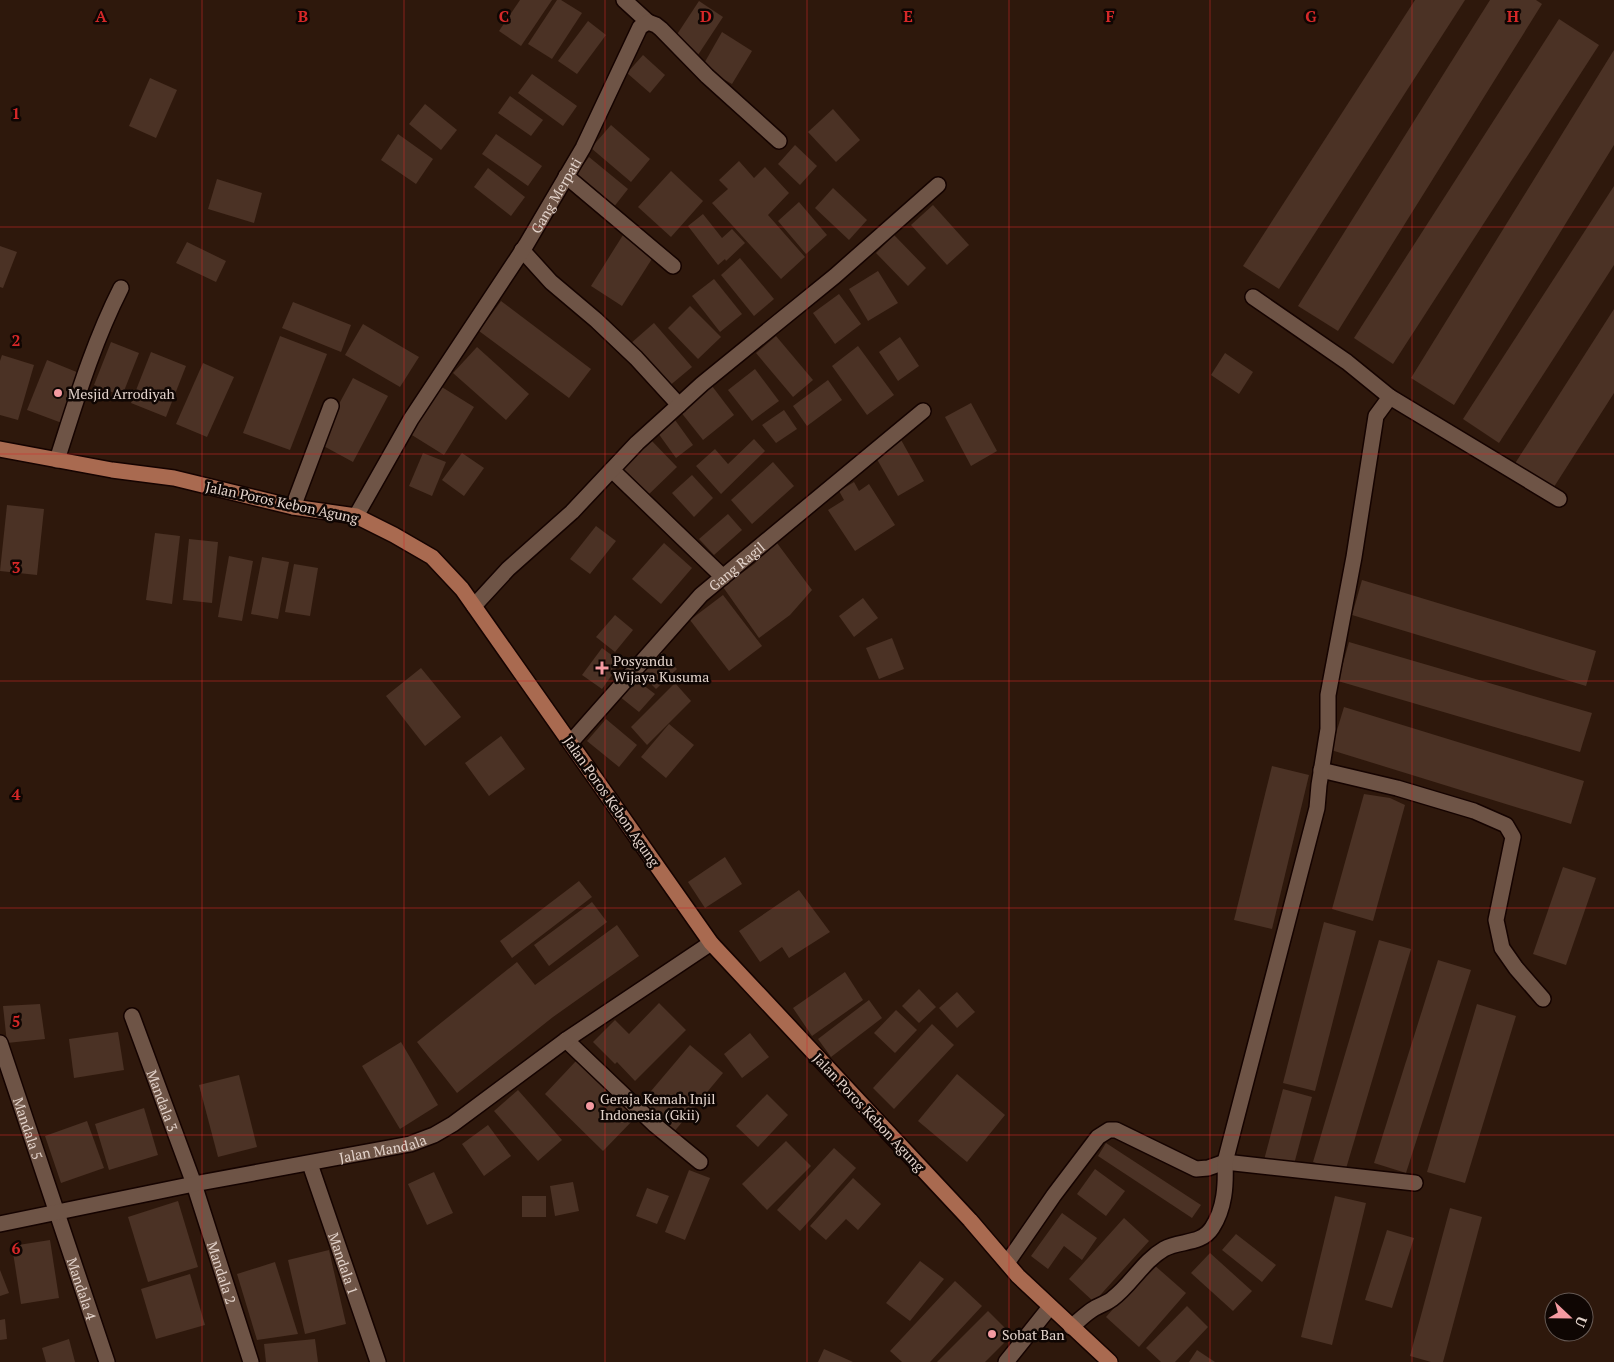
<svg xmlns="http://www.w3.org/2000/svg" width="1614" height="1362" viewBox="0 0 1614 1362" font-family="'PT Serif',serif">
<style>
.building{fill:#4b3225}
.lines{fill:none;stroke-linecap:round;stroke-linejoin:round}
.minor-casing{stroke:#150300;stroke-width:18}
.major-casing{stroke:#150300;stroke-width:18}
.minor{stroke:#6e5446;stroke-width:15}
.major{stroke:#a96a50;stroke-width:15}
.grid{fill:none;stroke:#d62828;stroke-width:1;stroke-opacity:0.55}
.poi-dot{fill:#f49aa1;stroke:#0f0603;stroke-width:2}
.labels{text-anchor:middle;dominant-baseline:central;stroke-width:5;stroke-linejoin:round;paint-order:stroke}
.street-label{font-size:14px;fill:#e3d3cb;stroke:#0f0603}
.poi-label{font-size:14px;fill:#e3d3cb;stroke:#0f0603;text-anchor:start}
.grid-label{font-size:16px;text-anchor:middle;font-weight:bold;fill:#d62828;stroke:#0f0603;stroke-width:5;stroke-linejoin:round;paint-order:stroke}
</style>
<rect width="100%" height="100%" fill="#2e180c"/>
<!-- building -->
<g class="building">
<path d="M520,0h32l-31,46 -22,-15z"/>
<path d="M557,0h4l21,13 -30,46 -24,-15z"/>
<path d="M1415,0h50l-186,289 -36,-23z"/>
<path d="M1490,0h46l6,4 -204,327 -40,-25z"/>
<path d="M699,1l24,16 -27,41 -24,-16z"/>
<path d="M1559,19l40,26 -206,319 -39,-26z"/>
<path d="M588,21l18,14 -29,39 -19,-13z"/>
<path d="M722,32l30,19 -20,33 -30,-17z"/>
<path d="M1614,50v95l-160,260 -43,-27z"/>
<path d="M643,55l22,20 -15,18 -23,-20z"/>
<path d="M532,74l45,32 -14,20 -45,-33z"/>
<path d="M150,78l27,12 -21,48 -27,-12z"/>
<path d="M510,96l33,24 -12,16 -33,-23z"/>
<path d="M425,104l32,26 -16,20 -32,-26z"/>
<path d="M833,109l27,31 -24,22 -28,-30z"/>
<path d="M611,125l39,34 -19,23 -40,-34z"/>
<path d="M398,134l35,25 -17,25 -35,-24z"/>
<path d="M496,134l46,32 -14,20 -46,-32z"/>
<path d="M795,145l22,21 -17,19 -22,-21z"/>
<path d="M589,157l39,32 -15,19 -39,-31z"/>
<path d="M739,161l15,17 11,-11 24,26 -21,22 37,42 -24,22 -69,-76 16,-14 -9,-9z"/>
<path d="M488,168l37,29 -14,19 -37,-29z"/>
<path d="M671,171l32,30 -32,36 -33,-30z"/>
<path d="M217,179l45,14 -8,30 -46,-14z"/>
<path d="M1614,186v79l-115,178 -36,-24z"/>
<path d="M833,188l34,32 -18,20 -34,-32z"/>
<path d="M799,202l28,33 -21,19 -28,-33z"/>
<path d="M933,205l36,40 -22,20 -36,-40z"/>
<path d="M703,214l19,24 10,-9 13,14 -19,18 -1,-2 -7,6 -30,-39z"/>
<path d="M623,235l32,19 -33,52 -31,-20z"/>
<path d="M894,235l32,33 -18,18 -32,-33z"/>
<path d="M187,242l39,19 -10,21 -40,-19z"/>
<path d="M0,246l17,6 -14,36 -3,-1z"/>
<path d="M740,258l34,41 -20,17 -33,-41z"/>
<path d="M878,271l20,32 -30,18 -19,-32z"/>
<path d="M714,279l28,35 -22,18 -28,-36z"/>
<path d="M839,294l22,30 -26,20 -22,-31z"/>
<path d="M501,301l90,68 -22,29 -90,-67z"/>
<path d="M293,302l58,23 -10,27 -59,-24z"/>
<path d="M690,306l31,31 -23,22 -30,-31z"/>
<path d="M1614,309v84l-62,97 -38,-25z"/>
<path d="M654,323l38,44 -24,20 -38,-43z"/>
<path d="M363,324l56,33 -19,30 -55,-32z"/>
<path d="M280,336l47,18 -37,96 -47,-17z"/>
<path d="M776,336l37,44 -20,17 -37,-44z"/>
<path d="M900,337l19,29 -21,15 -19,-29z"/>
<path d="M111,342l28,11 -17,43 -28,-11z"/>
<path d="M858,346l36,49 -27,20 -35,-49z"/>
<path d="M477,347l52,47 -23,26 -53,-47z"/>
<path d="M151,352l35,14 -20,51 -35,-14z"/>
<path d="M1225,353l28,19 -14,22 -28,-19z"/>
<path d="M2,355l32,10 -16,55 -18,-5v-54z"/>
<path d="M47,360l42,17 -19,49 -43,-16z"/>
<path d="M203,363l31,14 -27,60 -31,-13z"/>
<path d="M755,369l24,32 -27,20 -24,-31z"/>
<path d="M353,378l35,18 -35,66 -35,-19z"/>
<path d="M828,380l14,20 -35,26 -14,-20z"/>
<path d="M437,384l37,23 -30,48 -37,-23z"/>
<path d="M712,386l22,29 -31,25 -23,-29z"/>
<path d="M971,403l26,48 -26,15 -26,-49z"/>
<path d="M784,410l13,19 -21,14 -14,-18z"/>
<path d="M675,420l18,25 -17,13 -18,-25z"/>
<path d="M900,438l24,43 -26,15 -24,-42z"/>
<path d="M650,439l27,28 -31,30 -26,-27z"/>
<path d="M754,439l11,12 -44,43 -25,-28 19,-17 13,15z"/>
<path d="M423,453l23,9 -14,34 -23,-10z"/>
<path d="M462,453l22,15 -20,28 -22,-16z"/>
<path d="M773,462l21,24 -42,38 -21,-24z"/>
<path d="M692,475l21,23 -19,19 -22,-24z"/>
<path d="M854,482l5,9 10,-7 26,41 -40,26 -27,-41 16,-10 -5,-9z"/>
<path d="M7,505l37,4 -7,66 -37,-4z"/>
<path d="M728,514l14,16 -28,25 -15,-16z"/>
<path d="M596,526l20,15 -26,33 -20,-15z"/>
<path d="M155,533l25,3 -8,68 -26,-4z"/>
<path d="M189,539l29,3 -6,61 -29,-3z"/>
<path d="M664,543l28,25 -31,36 -29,-25z"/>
<path d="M777,543l35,47 -22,25 -31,23 -36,-51 31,-23z"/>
<path d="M229,556l24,5 -11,60 -24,-4z"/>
<path d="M262,557l27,5 -11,57 -27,-5z"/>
<path d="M294,564l24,4 -8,48 -25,-4z"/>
<path d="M1362,580l234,71 -10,35 -234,-71z"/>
<path d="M723,595l39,51 -33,25 -39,-51z"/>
<path d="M863,598l15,20 -24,19 -15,-21z"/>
<path d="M615,615l18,15 -18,22 -19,-15z"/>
<path d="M892,638l12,31 -25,10 -13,-31z"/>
<path d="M1349,642l243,71 -12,39 -242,-71z"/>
<path d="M602,648l19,14 -19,27 -20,-14z"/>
<path d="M660,651l17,18 -21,20 -17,-17z"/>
<path d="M421,668l40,49 -36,29 -39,-50z"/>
<path d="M634,678l21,16 -16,18 -20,-16z"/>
<path d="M675,683l16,18 -44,44 -16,-18z"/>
<path d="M1344,707l240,74 -13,43 -240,-74z"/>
<path d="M606,719l31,26 -18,22 -32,-26z"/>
<path d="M669,724l25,21 -28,33 -25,-21z"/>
<path d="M501,736l24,33 -36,27 -24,-33z"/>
<path d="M1272,766l37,9 -37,154 -38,-9z"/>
<path d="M1364,794l26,4 15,7 -32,116 -41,-12z"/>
<path d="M725,857l17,27 -37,24 -17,-26z"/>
<path d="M1563,867l33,11 -30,87 -33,-11z"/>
<path d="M579,881l13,16 -80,61 -12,-17z"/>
<path d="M799,890l31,42 -41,26 -7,-11 -22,15 -21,-31z"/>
<path d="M592,902l15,20 -58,44 -15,-21z"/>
<path d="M1324,922l32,9 -41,160 -32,-8z"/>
<path d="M617,925l22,31 -86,61 -96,76 -40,-51 100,-80 18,23z"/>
<path d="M1379,940l32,9 -66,223 -32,-10z"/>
<path d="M1438,960l33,10 -65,203 -32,-10z"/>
<path d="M845,972l18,28 -51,36 -19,-28z"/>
<path d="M919,989l17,18 -17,16 -17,-17z"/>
<path d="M957,992l18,20 -18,16 -18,-20z"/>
<path d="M869,1000l13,18 -51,39 -13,-18z"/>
<path d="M659,1003l27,27 -51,51 -18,-19 -2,2 -22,-22 22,-22 14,14z"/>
<path d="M40,1004l5,35 -38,4 -4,-37z"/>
<path d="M1477,1004l39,12 -51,167 -38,-11z"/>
<path d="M896,1010l21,20 -22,23 -21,-20z"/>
<path d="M932,1024l22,21 -60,64 -21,-21z"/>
<path d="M118,1032l6,38 -50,8 -5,-39z"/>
<path d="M750,1033l19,24 -27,21 -18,-24z"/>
<path d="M401,1042l37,63 -38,24 -38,-63z"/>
<path d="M690,1045l33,28 -55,66 -33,-29z"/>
<path d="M576,1061l59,57 -32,33 -58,-57z"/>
<path d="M957,1074l48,41 -38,47 -49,-41z"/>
<path d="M239,1075l18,72 -39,10 -19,-72z"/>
<path d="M1283,1089l29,8 -19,71 -29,-8z"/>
<path d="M518,1090l44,50 -24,21 -44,-50z"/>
<path d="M767,1094l21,21 -30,32 -22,-21z"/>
<path d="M144,1108l14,47 -49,15 -14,-46z"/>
<path d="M87,1121l17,47 -43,15 -16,-47z"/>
<path d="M488,1125l23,31 -27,20 -22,-32z"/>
<path d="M786,1141l25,25 -44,44 -25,-26z"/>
<path d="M1106,1143l95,62 -9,13 -94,-62z"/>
<path d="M834,1148l22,20 -56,63 -23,-21z"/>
<path d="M1095,1169l30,22 -19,25 -29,-22z"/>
<path d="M689,1170l21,8 -25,62 -20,-8z"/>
<path d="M434,1172l19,41 -26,12 -19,-41z"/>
<path d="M853,1178l28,26 -23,26 -12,-11 -20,21 -16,-14z"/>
<path d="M573,1182l6,29 -24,5 -5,-30z"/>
<path d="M647,1188l22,8 -12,28 -21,-8z"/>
<rect x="522" y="1196" width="24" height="21"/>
<path d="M1335,1196l31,7 -34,142 -31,-8z"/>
<path d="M178,1201l20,66 -50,15 -20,-65z"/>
<path d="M1450,1208l32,9 -39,145h-12l-21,-6z"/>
<path d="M1062,1213l35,25 -15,22 -18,-14 -16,23 -17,-13z"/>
<path d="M1124,1218l25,23 -55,61 -25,-23z"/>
<path d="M1387,1230l27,8 -22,70 -27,-8z"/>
<path d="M1236,1234l40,31 -14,17 -40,-32z"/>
<path d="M50,1240l9,58 -38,6 -9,-58z"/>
<path d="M329,1250l17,74 -41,10 -17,-74z"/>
<path d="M1210,1253l42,38 -19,20 -42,-38z"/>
<path d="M920,1261l24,18 -34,42 -24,-18z"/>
<path d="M275,1262l23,72 -41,6 -20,-66z"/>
<path d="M1153,1264l33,29 -47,54 -33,-30z"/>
<path d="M0,1270l9,23 -9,3z"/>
<path d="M190,1274l15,51 -49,14 -15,-50z"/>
<path d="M955,1281l27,25 -52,56h-28l-12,-11z"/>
<path d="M1187,1306l21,21 -33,35h-14l-15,-14z"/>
<path d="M988,1311l24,24 -27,27h-48z"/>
<path d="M5,1319l2,20 -7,1v-20z"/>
<path d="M69,1339l6,23h-29l-4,-14z"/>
<path d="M315,1339l3,23h-52l-2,-18z"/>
<path d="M824,1349l29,13h-35z"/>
<path d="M1197,1350l18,12h-26z"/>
</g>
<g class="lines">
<!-- minor casing -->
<g class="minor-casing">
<g id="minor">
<path d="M624,0l24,22"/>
<path d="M566,176l107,90"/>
<path d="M522,250l29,32 45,38 40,38 43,47"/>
<path d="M1390,397l169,102"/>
<path d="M57,460c19,-59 36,-117 64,-172"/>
<path d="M612,470l111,107"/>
<path d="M293,507l38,-101"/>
<path id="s1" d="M356,516l55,-97 115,-174 57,-97 57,-121 8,-5 8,3 5,4 46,47 72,65"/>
<path d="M474,606l34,-37 64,-57 65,-69 42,-38 23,-21 133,-108 103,-91"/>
<path id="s2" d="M571,742l130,-147 222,-184"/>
<path d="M1321,770l76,18 77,23 32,14 7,12 -17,83 6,28 14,20 27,31"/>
<path id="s3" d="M132,1016l62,168 57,178"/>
<path d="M566,1040l89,85 45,37"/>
<path id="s4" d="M0,1043l107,319"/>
<path id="s5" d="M310,1164l68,198"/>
<path id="s6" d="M0,1224l194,-40 216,-40 24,-9 19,-11 113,-84 145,-97"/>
<path d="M1007,1263l47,-68 44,-58 11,-7h7l80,39 12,-1 17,-6 190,21"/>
<path d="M1071,1327c8,-6 15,-14 24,-19 5,-3 12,-5 17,-9 19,-14 31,-38 52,-50 16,-9 37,-4 48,-21 13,-20 14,-43 13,-66l92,-354 2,-23 9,-56v-34l26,-138 22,-141 14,-19 -43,-35 -94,-65"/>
<path d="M1006,1362l44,-55"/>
</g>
</g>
<!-- major casing -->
<g class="major-casing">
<path id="major" d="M0,449l112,21 62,8 119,29 63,9 38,19 38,22 30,32 249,354 259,277 48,56 92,86"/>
</g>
<!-- minor -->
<use href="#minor" class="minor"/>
<!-- major -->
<use href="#major" class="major"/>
</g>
<!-- grid -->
<path class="grid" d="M202,0v1362M404,0v1362M605,0v1362M807,0v1362M1009,0v1362M1210,0v1362M1412,0v1362M0,227h1614M0,454h1614M0,681h1614M0,908h1614M0,1135h1614"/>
<!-- markers -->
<g class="poi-dot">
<circle cx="58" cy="393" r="5"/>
<path d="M599.5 660.5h5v5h5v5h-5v5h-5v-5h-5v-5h5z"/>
<circle cx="590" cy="1106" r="5"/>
<circle cx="992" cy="1334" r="5"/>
</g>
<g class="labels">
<!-- street labels -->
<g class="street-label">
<text stroke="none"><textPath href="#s1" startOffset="378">Gang Merpati</textPath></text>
<text transform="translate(282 502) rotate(12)">Jalan Poros Kebon Agung</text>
<text stroke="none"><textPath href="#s2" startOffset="242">Gang Ragil</textPath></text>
<text transform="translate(612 801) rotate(55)">Jalan Poros Kebon Agung</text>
<text stroke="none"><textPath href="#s3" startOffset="90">Mandala 3</textPath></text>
<text transform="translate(869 1112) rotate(47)">Jalan Poros Kebon Agung</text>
<text stroke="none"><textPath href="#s4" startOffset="90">Mandala 5</textPath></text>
<text stroke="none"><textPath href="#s6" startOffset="390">Jalan Mandala</textPath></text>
<text stroke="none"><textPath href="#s5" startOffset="105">Mandala 1</textPath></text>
<text stroke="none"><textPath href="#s3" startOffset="272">Mandala 2</textPath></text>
<text stroke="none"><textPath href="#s4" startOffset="259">Mandala 4</textPath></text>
</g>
<!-- poi labels -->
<g class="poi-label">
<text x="68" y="393">Mesjid Arrodiyah</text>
<text x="613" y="660">Posyandu<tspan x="613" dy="16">Wijaya Kusuma</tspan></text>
<text x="600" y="1098">Geraja Kemah Injil<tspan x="600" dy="16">Indonesia (Gkii)</tspan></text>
<text x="1002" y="1334">Sobat Ban</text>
</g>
</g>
<g class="grid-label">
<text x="101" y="22">A</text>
<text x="303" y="22">B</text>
<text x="504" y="22">C</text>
<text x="706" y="22">D</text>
<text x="908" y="22">E</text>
<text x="1110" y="22">F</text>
<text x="1311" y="22">G</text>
<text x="1513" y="22">H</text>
<text x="16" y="119">1</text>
<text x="16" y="346">2</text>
<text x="16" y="573">3</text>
<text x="16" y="800">4</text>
<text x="16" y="1027">5</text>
<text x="16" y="1254">6</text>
</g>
<!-- north arrow -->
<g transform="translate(1569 1317) rotate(112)"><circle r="24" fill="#0f0603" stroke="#645853"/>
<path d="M0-4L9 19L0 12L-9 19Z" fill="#f49aa1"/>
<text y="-8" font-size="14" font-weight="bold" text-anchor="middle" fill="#e3d3cb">U</text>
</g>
</svg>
